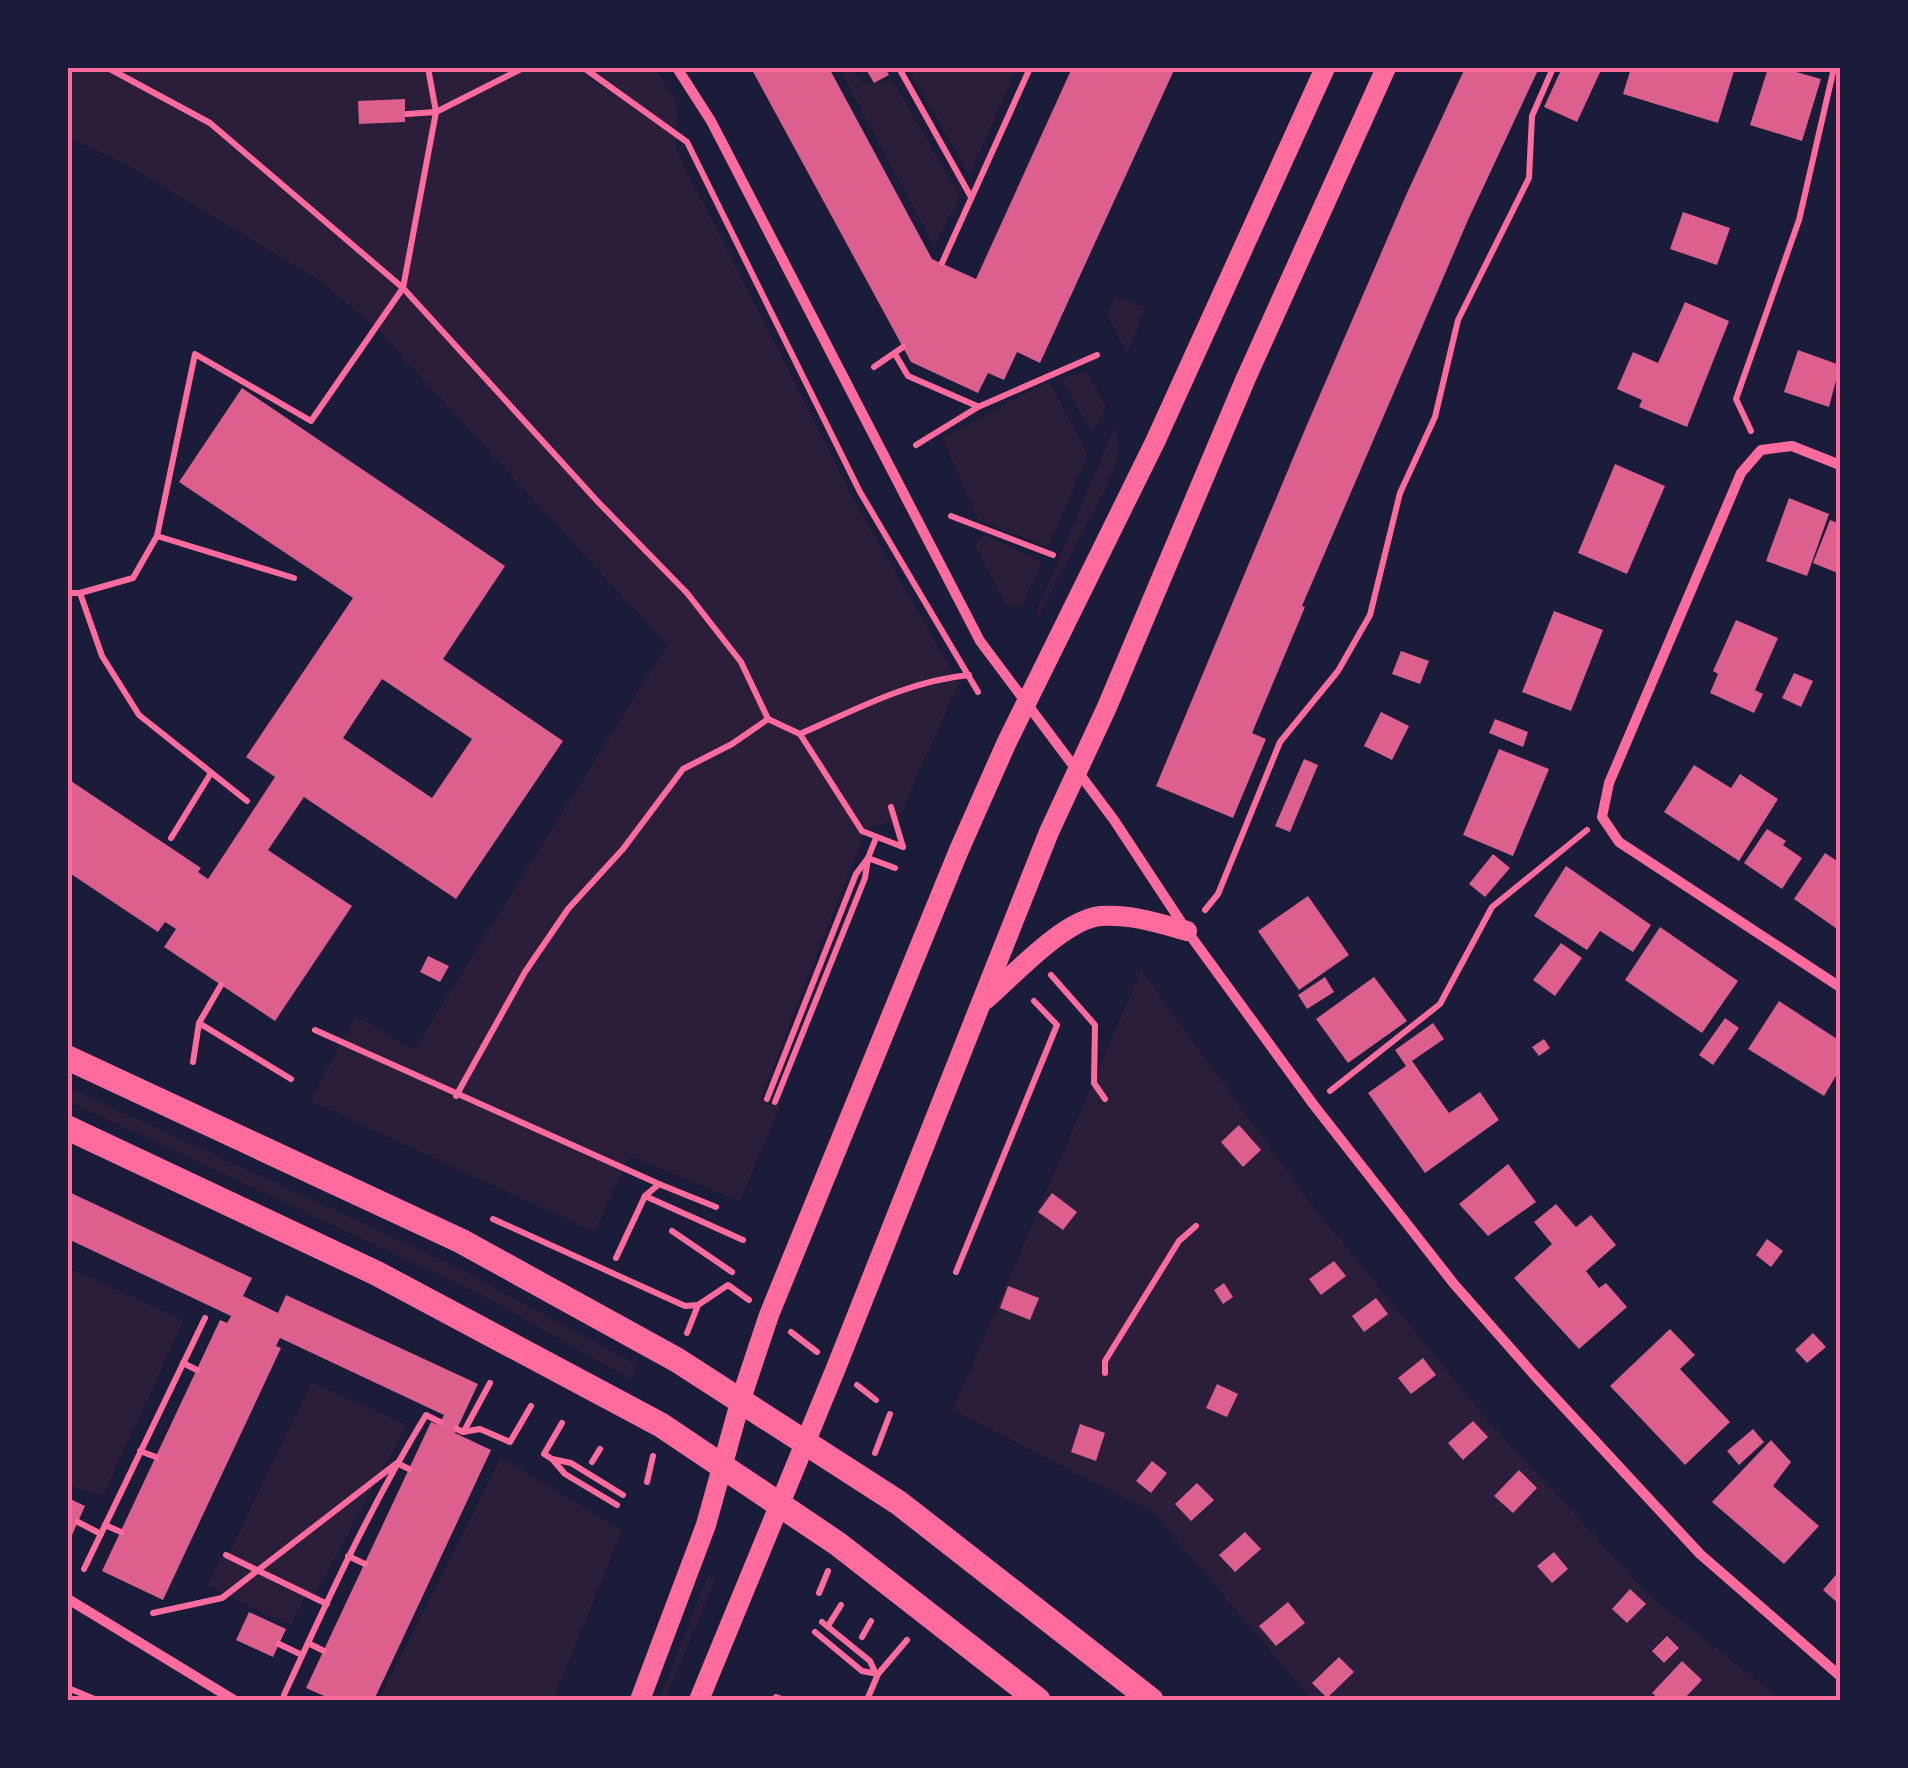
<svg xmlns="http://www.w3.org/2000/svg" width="1908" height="1768" viewBox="0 0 1908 1768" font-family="'PT Serif',serif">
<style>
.green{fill:#2a1e3b}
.building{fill:#dd5f8e;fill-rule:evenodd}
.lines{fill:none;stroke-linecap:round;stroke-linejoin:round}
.path{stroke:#ff6b9d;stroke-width:6}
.minor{stroke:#ff6b9d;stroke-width:10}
.secondary{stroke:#ff6b9d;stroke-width:20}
.primary{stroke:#ff6b9d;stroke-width:25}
.neatline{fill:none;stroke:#ff6b9d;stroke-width:4}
</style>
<rect width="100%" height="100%" fill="#1b1b3a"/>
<!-- green -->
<g class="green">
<path d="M68,68h587l22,35 -1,46 177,349 106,185 -61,136 -32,10 -105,269 19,8 -40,95 -111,-45 -34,76 -285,-131 46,-85 58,34 253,-405 -292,-318 -53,-45 -191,-115 -63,-30z"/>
<path d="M839,68h13l10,15 31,-2 67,116 -26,49z"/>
<path d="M908,68h110l-49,106z"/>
<path d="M1114,296l32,11 -19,47 -19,-38z"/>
<path d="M1087,372l19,35 -14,26 -31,-55z"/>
<path d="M1049,381l39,74 -40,92 -70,-28 -36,-81z"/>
<path d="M1115,426l4,25 -10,31 -70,133 -3,-2z"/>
<path d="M984,534l58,28 -20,44h-15l-32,-60z"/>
<path d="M1141,970l166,229 178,218 165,179 132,104h-470l-158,-187 -201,-103z"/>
<path d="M68,1087l377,174 190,103 -3,16 -148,-84 -416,-195z"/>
<path d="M68,1268l116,52 -81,176 -35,-11z"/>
<path d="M311,1382l96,43 -92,170 -86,-41z"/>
<path d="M501,1457l121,74 -69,169h-174z"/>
<path d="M222,1555l83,41 -15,30 -83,-41z"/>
<path d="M708,1575l7,4 -50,121h-6z"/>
</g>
<!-- building -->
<g class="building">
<path d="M751,68h78l103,191 44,20 96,-211h103l-135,295 -23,-11 -13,28 -16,-7 -10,20 -67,-31z"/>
<path d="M865,68h20l4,7 -15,8z"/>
<path d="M1465,68h74l-71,152 -166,386 3,1 -53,126 14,6 -33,79 -77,-32 150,-359 101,-234z"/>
<path d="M1562,68h40l-25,54 -33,-15z"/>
<path d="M1631,68h104l-17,55 -95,-29z"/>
<path d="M1768,68h14l39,11 -19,62 -52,-16z"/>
<path d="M405,99v23l-46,2 -1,-23z"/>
<path d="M1683,212l47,16 -13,37 -47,-16z"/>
<path d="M1685,302l44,19 -42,106 -48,-20 3,-7 -25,-11 16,-37 25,11z"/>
<path d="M1798,350l42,15 -11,42 -45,-15z"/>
<path d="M242,388l263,178 -62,93 120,82 -107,158 -152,-102 -36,53 84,56 -77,115 -111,-74 12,-18 -11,-7 -7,10 -90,-60v-93l133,89 -3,4 10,7 67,-102 -29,-20 107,-159 -174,-116zM382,679l90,60 -40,59 -89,-60z"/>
<path d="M1615,464l50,22 -38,88 -49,-21z"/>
<path d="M1789,498l40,16 -22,62 -41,-15z"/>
<path d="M1830,520l10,4v50l-27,-11z"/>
<path d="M1554,611l49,19 -32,81 -49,-19z"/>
<path d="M1736,620l42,18 -23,52 8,4 -9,19 -44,-20 8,-19 -5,-3z"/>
<path d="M1401,651l28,10 -9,23 -28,-10z"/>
<path d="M1794,673l19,8 -12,26 -19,-9z"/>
<path d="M1381,712l28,14 -17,34 -28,-14z"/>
<path d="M1495,719l33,13 -5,15 -34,-14z"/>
<path d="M1499,749l50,20 -36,87 -50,-21z"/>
<path d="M1304,759l14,6 -28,67 -15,-6z"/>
<path d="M1694,765l37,23 9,-14 38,25 -39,62 -75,-49z"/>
<path d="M1767,829l19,12 -3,4 19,13 -20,31 -38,-26z"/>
<path d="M1825,853l15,10v68l-46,-32z"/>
<path d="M1493,854l17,14 -25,29 -16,-13z"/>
<path d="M1566,866l85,59 -18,27 -33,-21 -13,19 -53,-34z"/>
<path d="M1308,896l41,59 -50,35 -41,-59z"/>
<path d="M1660,927l78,54 -36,52 -77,-53z"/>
<path d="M1561,943l21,15 -27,38 -22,-16z"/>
<path d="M428,956l21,10 -9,16 -20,-10z"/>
<path d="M1325,977l9,15 -27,17 -9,-14z"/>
<path d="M1374,977l33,44 -59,42 -32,-44z"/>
<path d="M1779,1001l61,40v28l-16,27 -76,-47z"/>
<path d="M1725,1018l14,10 -26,37 -14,-10z"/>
<path d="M1433,1023l11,16 -32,22 37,52 31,-21 19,28 -74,53 -57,-80 38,-27 -11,-16z"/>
<path d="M1544,1039l6,9 -11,8 -7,-9z"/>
<path d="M1239,1125l22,25 -18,17 -22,-25z"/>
<path d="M1508,1164l28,38 -48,34 -29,-32z"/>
<path d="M69,1192l183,86 -9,18 35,17 8,-18 192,89 -23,49 36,17 -117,250h-41l-27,-12 125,-266 8,3 5,-10 -164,-77 -4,8 5,2 -118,252 -61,-29 118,-251 7,3 4,-7 -163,-77z"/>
<path d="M1052,1193l25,19 -14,18 -25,-18z"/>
<path d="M1556,1204l20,23 15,-12 25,30 -30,26 13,17 7,-5 21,24 -48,42 -65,-71 38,-34 -18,-22z"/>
<path d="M1767,1239l16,12 -12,16 -15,-12z"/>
<path d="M1334,1261l12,15 -25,19 -12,-16z"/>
<path d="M1224,1283l9,14 -10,7 -9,-14z"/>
<path d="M1008,1286l31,12 -9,22 -30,-12z"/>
<path d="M1376,1298l12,16 -24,18 -12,-16z"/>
<path d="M1670,1329l25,26 -15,14 50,53 -45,43 -75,-79z"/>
<path d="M1813,1333l13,14 -19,16 -12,-13z"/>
<path d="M1423,1358l13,17 -25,19 -13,-16z"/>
<path d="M1217,1384l21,10 -11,23 -21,-9z"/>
<path d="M1473,1421l15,16 -25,23 -15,-17z"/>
<path d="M1080,1424l25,9 -9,28 -25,-9z"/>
<path d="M1753,1429l11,13 -25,23 -12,-14z"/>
<path d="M1771,1440l20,22 -18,24 46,40 -35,38 -72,-62z"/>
<path d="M1152,1461l15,12 -16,20 -15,-12z"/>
<path d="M1519,1470l18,18 -24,25 -19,-17z"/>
<path d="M1197,1483l17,17 -23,21 -16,-17z"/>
<path d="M68,1498l17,8 -13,29 -4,-2z"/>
<path d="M1245,1532l16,17 -26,23 -16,-17z"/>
<path d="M1554,1552l14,17 -16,14 -15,-17z"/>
<path d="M1840,1570v35l-17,-15z"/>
<path d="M1630,1589l16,15 -19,19 -15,-14z"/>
<path d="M1288,1602l17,21 -29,23 -17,-20z"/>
<path d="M249,1612l37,17 -13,28 -37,-17z"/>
<path d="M1667,1636l12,12 -15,15 -12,-12z"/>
<path d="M1339,1657l15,15 -27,26 -15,-15z"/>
<path d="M1682,1661l20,19 -19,20h-23l-8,-7z"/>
</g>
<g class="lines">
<!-- path -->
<g class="path">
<path d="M108,68l102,55 193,165 196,215 88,90 54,69 27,57 32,15 62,97 41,16"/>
<path d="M584,68l103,74 173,350 118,200"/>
<path d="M899,68l72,129"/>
<path d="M407,114l29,-2 87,-44"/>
<path d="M942,263l88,-195"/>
<path d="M895,354l13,22 69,30"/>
<path d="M874,367l29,-20"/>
<path d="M1751,431l-15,-32 63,-179 35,-152"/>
<path d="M916,445l62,-38 119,-52"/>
<path d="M951,516l102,39"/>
<path d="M157,536l137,42"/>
<path d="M68,593h12l53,-15 24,-42 38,-182 116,67 92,-133 33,-176 -8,-44"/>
<path d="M80,593l22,63 37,59 108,86"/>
<path d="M800,734c55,-24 108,-53 169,-59"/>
<path d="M891,807l12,40"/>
<path d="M171,838l40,-65"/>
<path d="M876,838l-8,20 27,10"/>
<path d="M1205,910l13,-16 62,-152 58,-71 32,-56 30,-122 35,-76 23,-97 71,-142 3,-62 21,-48"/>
<path d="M1051,975l44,50 -1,58 11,16"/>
<path d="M221,985l-22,38 92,56"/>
<path d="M315,1030l344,154 -14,12 98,44"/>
<path d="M193,1062l6,-39"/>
<path d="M1330,1091l110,-87 52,-97 95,-77"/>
<path d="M456,1096l69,-124 43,-63 55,-60 60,-80 49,-25 36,-25"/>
<path d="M767,1099l89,-225 12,-16"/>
<path d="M775,1102l90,-224 3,-19"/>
<path d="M659,1184l57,23"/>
<path d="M493,1219l192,87 13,-1"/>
<path d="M672,1231l60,41"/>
<path d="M616,1258l29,-62"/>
<path d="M956,1272l101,-247 -23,-24"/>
<path d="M791,1332l26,20"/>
<path d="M687,1333l11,-28 30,-20 21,15"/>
<path d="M183,1363l14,7"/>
<path d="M1105,1373v-12l74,-120 17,-15"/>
<path d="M857,1385l19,15"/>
<path d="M562,1423l-18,31 8,5 19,4 52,32"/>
<path d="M457,1429l6,3 17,-3 30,13 21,-36"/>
<path d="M464,1431l26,-48"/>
<path d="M140,1451l16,6"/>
<path d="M875,1453l15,-39"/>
<path d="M553,1460l12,14 52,31"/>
<path d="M592,1462l8,-13"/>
<path d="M647,1482l6,-26"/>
<path d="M78,1522l23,12"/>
<path d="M105,1525l16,7"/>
<path d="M226,1555l101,49"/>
<path d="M348,1556l17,8"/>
<path d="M84,1569l121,-251"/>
<path d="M819,1593l9,-22"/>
<path d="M153,1613l69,-15 175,-135 12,6"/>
<path d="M822,1622l48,39 5,11"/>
<path d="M828,1626l13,-21"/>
<path d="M815,1632l47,39 16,3"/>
<path d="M862,1637l9,-16"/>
<path d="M308,1643l16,8"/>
<path d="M279,1644l23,11"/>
<path d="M68,1688l29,12"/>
<path d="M284,1695c44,-96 87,-190 142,-280l14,7"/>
<path d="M776,1697l9,3"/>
<path d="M867,1700l11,-26 29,-34"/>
</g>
<!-- minor -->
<g class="minor">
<path d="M677,68l34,53 269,520 134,179 73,111 126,173 141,180 81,92 165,178 140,122"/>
<path d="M1840,465l-48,-19 -31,4 -20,23 -132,310 -7,34 17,25 221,145"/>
<path d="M68,1599l166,101"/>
</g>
<!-- secondary -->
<g class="secondary">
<path d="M985,1000c28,-24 79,-81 116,-84 30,-2 57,7 86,15"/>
<path d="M640,1700l66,-175 35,-126 28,-84 190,-465 47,-106 149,-302 170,-374"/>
<path d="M699,1700l137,-332 213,-536 58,-125 139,-329 140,-310"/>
</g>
<!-- primary -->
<g class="primary">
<path d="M68,1058l393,183 216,119 222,143 252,197"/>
<path d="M68,1128l308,145 285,152 177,119 200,156"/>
</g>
</g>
<!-- border -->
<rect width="1908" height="1768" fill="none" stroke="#1b1b3a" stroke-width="140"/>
<rect x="70" y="70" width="1768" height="1628" class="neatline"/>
</svg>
